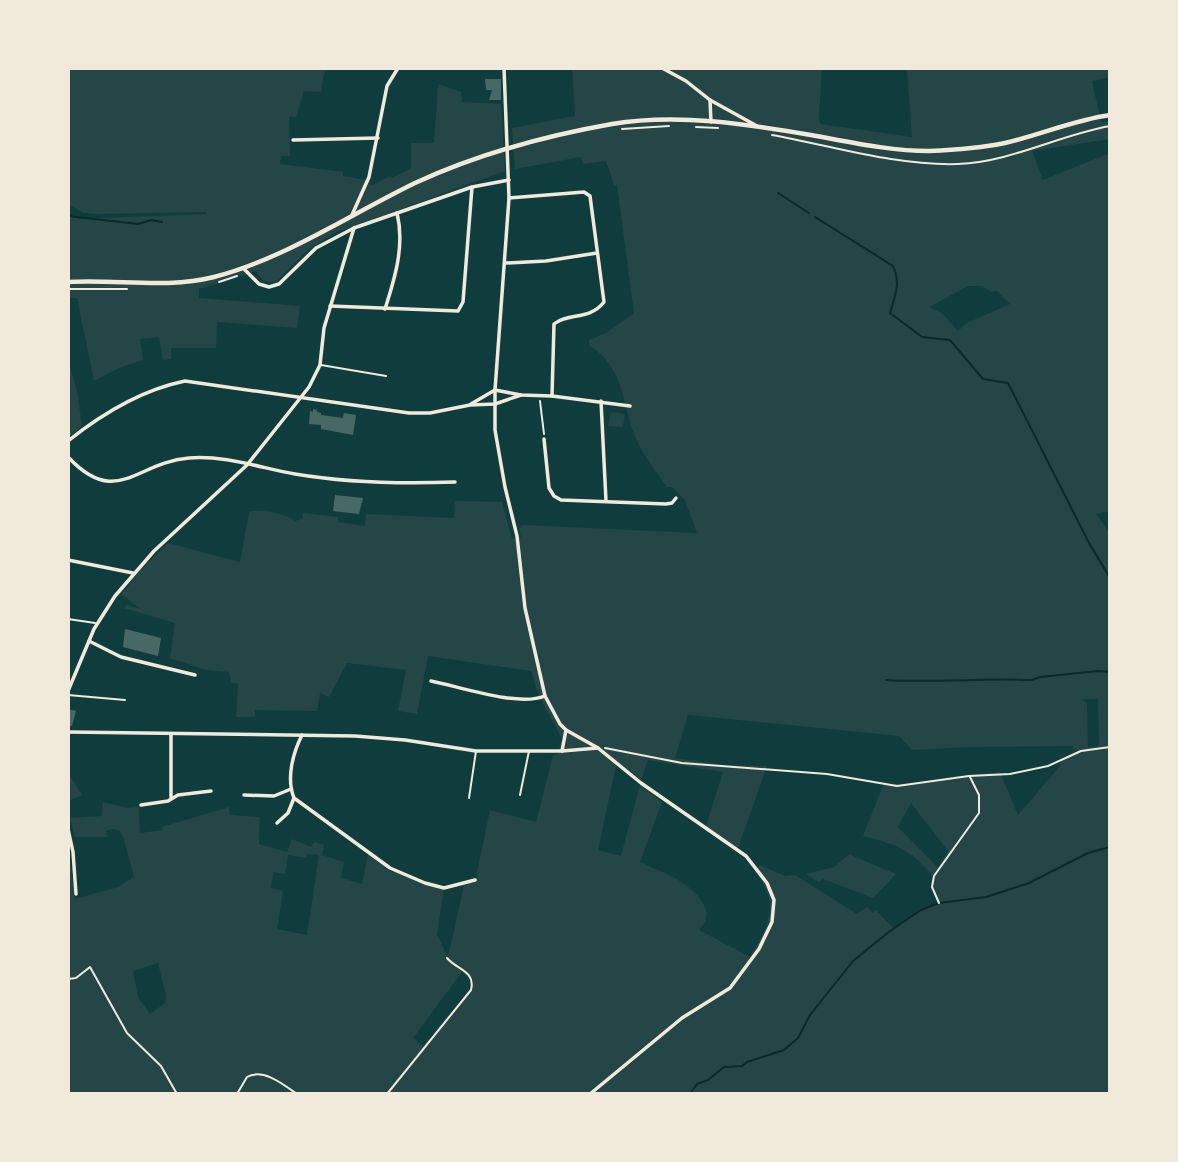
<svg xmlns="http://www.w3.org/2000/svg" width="1178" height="1162" viewBox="0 0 1178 1162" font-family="'Alegreya Sans',sans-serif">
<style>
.green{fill:#244646;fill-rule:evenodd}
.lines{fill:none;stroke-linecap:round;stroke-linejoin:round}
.stream{stroke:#0a2a2b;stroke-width:2}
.building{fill:#486865}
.path{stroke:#f1e9da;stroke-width:2}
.service{stroke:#f1e9da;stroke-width:2}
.minor{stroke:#f1e9da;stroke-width:3.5}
.secondary{stroke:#f1e9da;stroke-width:4.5}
</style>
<rect width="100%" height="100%" fill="#0f3d3e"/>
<!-- green -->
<g class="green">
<path d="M68,68h257l-4,24 -17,-1 -8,26h-7l1,39h-9l-1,8 63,8v4l28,5 -2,3 3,1 18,-9 2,2 19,-10v-25h23l4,-59 23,8 1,10 39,2 4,67 -170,62 -26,16 -32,32c-11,4 -16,-1 -21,-10l-57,18v9l101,8 -3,22 -80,-6 -1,26h-45v11l-8,1 -4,-23 -19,2 3,21 -24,8 -25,13 -17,-83h-9v-83l12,4 127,-5 -1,-2 -110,2 -12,-1 -16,-9z"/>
<path d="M572,68h250l-3,49 1,7 92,13 -5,-69h203v9l-18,4 9,41 9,-1v18l-78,12 11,29 67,-27v358l-14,3 14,19v561h-1042v-249l7,54 43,-12 16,-10 -11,-41 -4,-6 -8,-1 -5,2 1,6h-32l-5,-19 32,-2 1,-14 24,6 12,-1 1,26 23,-3 -1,-3 67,-20 1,8 30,2 -1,27 28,8 5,-13 19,8 3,-5 10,3 -2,10 22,7 -3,16 21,6 6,-29 24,18 3,-2 49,17 -7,47 11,22 16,-72 11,-3 15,-72 46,12 17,-67 5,-1 4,-15 -24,-45 -7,-23 -103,-15 -11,58 -19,-3 8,-41 -59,-7 -18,34 -9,-4 -3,18 -62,-1v7h-19l2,-33 -7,-1 -2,-11 -23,-2 -36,-12 5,-35 -51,-15 3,-3 14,4 -20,-15 19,-23 28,-28 72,19 9,-50c14,-3 34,1 46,9l7,-2 1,-6 35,4v5l27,4 1,-12 88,4 1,-17 47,1 10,37 9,-2 -2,-9 3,-3 175,8 -12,-33 -13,-13h-5c-11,-16 -25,-33 -32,-51 -14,-36 -10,-67 -46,-91v-5l17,-7 28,-20 -17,-128h-3l-8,-24 -23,3 -2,-7 -66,12 -3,-41 63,-12zM968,286h14l10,6 5,-1 13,13 -43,19 -9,8 -16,-18 -13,-6zM1082,699h16l1,47 -11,1 -1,-43zM688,715l211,21 13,14 57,-3 104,-1v4h6l-18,9 -1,7 -42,49 -18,-43c-17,2 -34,3 -50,5 -22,4 -44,9 -66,6l-21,53c32,8 48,13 70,40l-2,10 7,16 -17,8 -28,18 -17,-18 -3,3 -6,-6 -10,7 -62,-39 -10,1 -25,-11 -6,6c27,33 15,54 -4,86l-51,-27 6,-8 2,-8c-6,-29 -43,-41 -67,-52l22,-60 -22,-17 -19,71 -23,-6 18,-84 4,-3 21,17 7,-20 75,12 -18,57 32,22 30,-85 -43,-1 -49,-7zM911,803l37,48 -10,17 -40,-41zM307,854l12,1 -12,80 -30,-6 6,-38 -12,-3 2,-16 12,2 3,-19 19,3zM158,963l8,32 -1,8 -15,11 -12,-17 -5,-26zM462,972l8,8v9l-47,57 -10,-8z"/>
<path d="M68,361l9,30 5,35 -14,12z"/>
<path d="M611,412l14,2 -2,13 -15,-1z"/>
<path d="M68,772l14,23 -14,6z"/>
<path d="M850,854l5,3 41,17 -23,24 -50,-19 -4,3 -13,-8 28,-7z"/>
</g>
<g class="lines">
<!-- stream -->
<g class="stream">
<path d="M778,193l31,20"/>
<path d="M68,216l70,8 13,-4 11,2"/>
<path d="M815,217l78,49c8,17 2,30 -3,47l32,24 28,3 33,39 25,4 81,160 21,35"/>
<path d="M886,680c49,3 97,-2 146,0l8,-3 58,-6 12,1"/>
<path d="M690,1094l7,-10 11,-4 16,-13 18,-1 5,-4 37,-12 14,-12 12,-23 43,-54 37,-30 31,-21 18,-7 47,-6 43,-14 59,-30 22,-6"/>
</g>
</g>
<!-- building -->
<g class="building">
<path d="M485,79h16v21h-12l3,-10h-6z"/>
<path d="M313,409l4,1v2l4,1v2l22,3 1,-5 12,2 -3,20 -32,-6v-4l-12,-1 1,-13 3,1z"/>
<path d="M335,495l28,3 -4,16 -26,-3z"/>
<path d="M125,629l36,9 -3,18 -35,-9z"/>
<path d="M68,709l8,2 -4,15h-4z"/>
</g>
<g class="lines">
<!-- path -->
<g class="path">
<path d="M696,127l22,1"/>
<path d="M622,129l47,-3"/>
<path d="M772,135c61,11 124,31 186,29 53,-2 101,-29 152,-38"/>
<path d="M219,282l18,-6"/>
<path d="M68,289h59"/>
<path d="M540,401l4,33"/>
<path d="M605,748l77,15 145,11 70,12 72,-10 41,-2 38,-8 33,-15 29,-4"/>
<path d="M939,903l-7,-16 2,-11 45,-63v-18l-9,-18"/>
<path d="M68,979l8,-1 14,-11 37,66 34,33 16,28"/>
<path d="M237,1094l10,-17c16,-9 36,7 50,17"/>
<path d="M387,1094l84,-104c5,-19 -14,-20 -24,-32"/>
</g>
<!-- service -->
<g class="service">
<path d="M321,365l65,11"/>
<path d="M68,619l27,4"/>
<path d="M68,695l57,5"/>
<path d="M520,795l9,-44"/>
<path d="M469,798l7,-47"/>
</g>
<!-- minor -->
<g class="minor">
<path d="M504,68l5,130 -14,192v40l10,57 12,49 8,72 20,88 15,28 6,6 32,18 43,35 105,73 21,27 7,17 -2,22 -13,27 -29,39 -48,30 -92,76"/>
<path d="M662,68l24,13 24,19 47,26"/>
<path d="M710,100l1,22"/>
<path d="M293,140l85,-2"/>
<path d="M509,198l75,-6 6,4 14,106c-15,19 -35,10 -50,22l-2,72"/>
<path d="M352,215l17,-38 18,-91 11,-18"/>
<path d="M506,263l40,-2 51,-8"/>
<path d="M243,268l16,16 10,3 10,-3 37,-36 38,-20 118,-41 37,-7"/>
<path d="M330,306l128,5 5,-9 9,-115"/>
<path d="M385,309c10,-31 20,-64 12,-96"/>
<path d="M601,401l5,100"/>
<path d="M471,404l24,-14 26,5 31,1 78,10"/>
<path d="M544,439l5,49 5,8 7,4 105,4 6,-1 4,-5"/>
<path d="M68,441c35,-28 73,-51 117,-60l224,32h21l40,-8 25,-1 26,-9"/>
<path d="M68,457c49,52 68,5 121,1 35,-3 72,10 106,16 53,9 107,10 160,8"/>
<path d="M68,560l65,13"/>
<path d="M89,641l32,16 74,18"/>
<path d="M431,681c30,6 87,26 114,15"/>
<path d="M68,691l26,-62 21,-33 39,-45 93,-86 62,-78 11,-22 4,-37 30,-100"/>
<path d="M68,732l287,4 50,4 71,11h86l36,-3"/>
<path d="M302,735c-9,18 -16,43 -8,63l96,70 35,15 19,5 31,-8"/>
<path d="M562,751l4,-21"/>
<path d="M244,795l30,1 17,-7"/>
<path d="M171,798v-64"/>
<path d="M141,805l27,-4 10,-6 33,-4"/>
<path d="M277,823l11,-10 6,-15"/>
<path d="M68,829l5,23 3,42"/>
</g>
<!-- secondary -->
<path class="secondary" d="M68,282c49,-3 98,7 146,-5 70,-18 137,-63 201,-94 63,-29 129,-47 197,-59 65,-11 135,0 199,11 39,7 79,16 118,16 25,-1 52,-3 76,-8 35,-8 69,-23 105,-28"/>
</g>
<!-- border -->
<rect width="1178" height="1162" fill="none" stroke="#f1e9da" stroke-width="140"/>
</svg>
